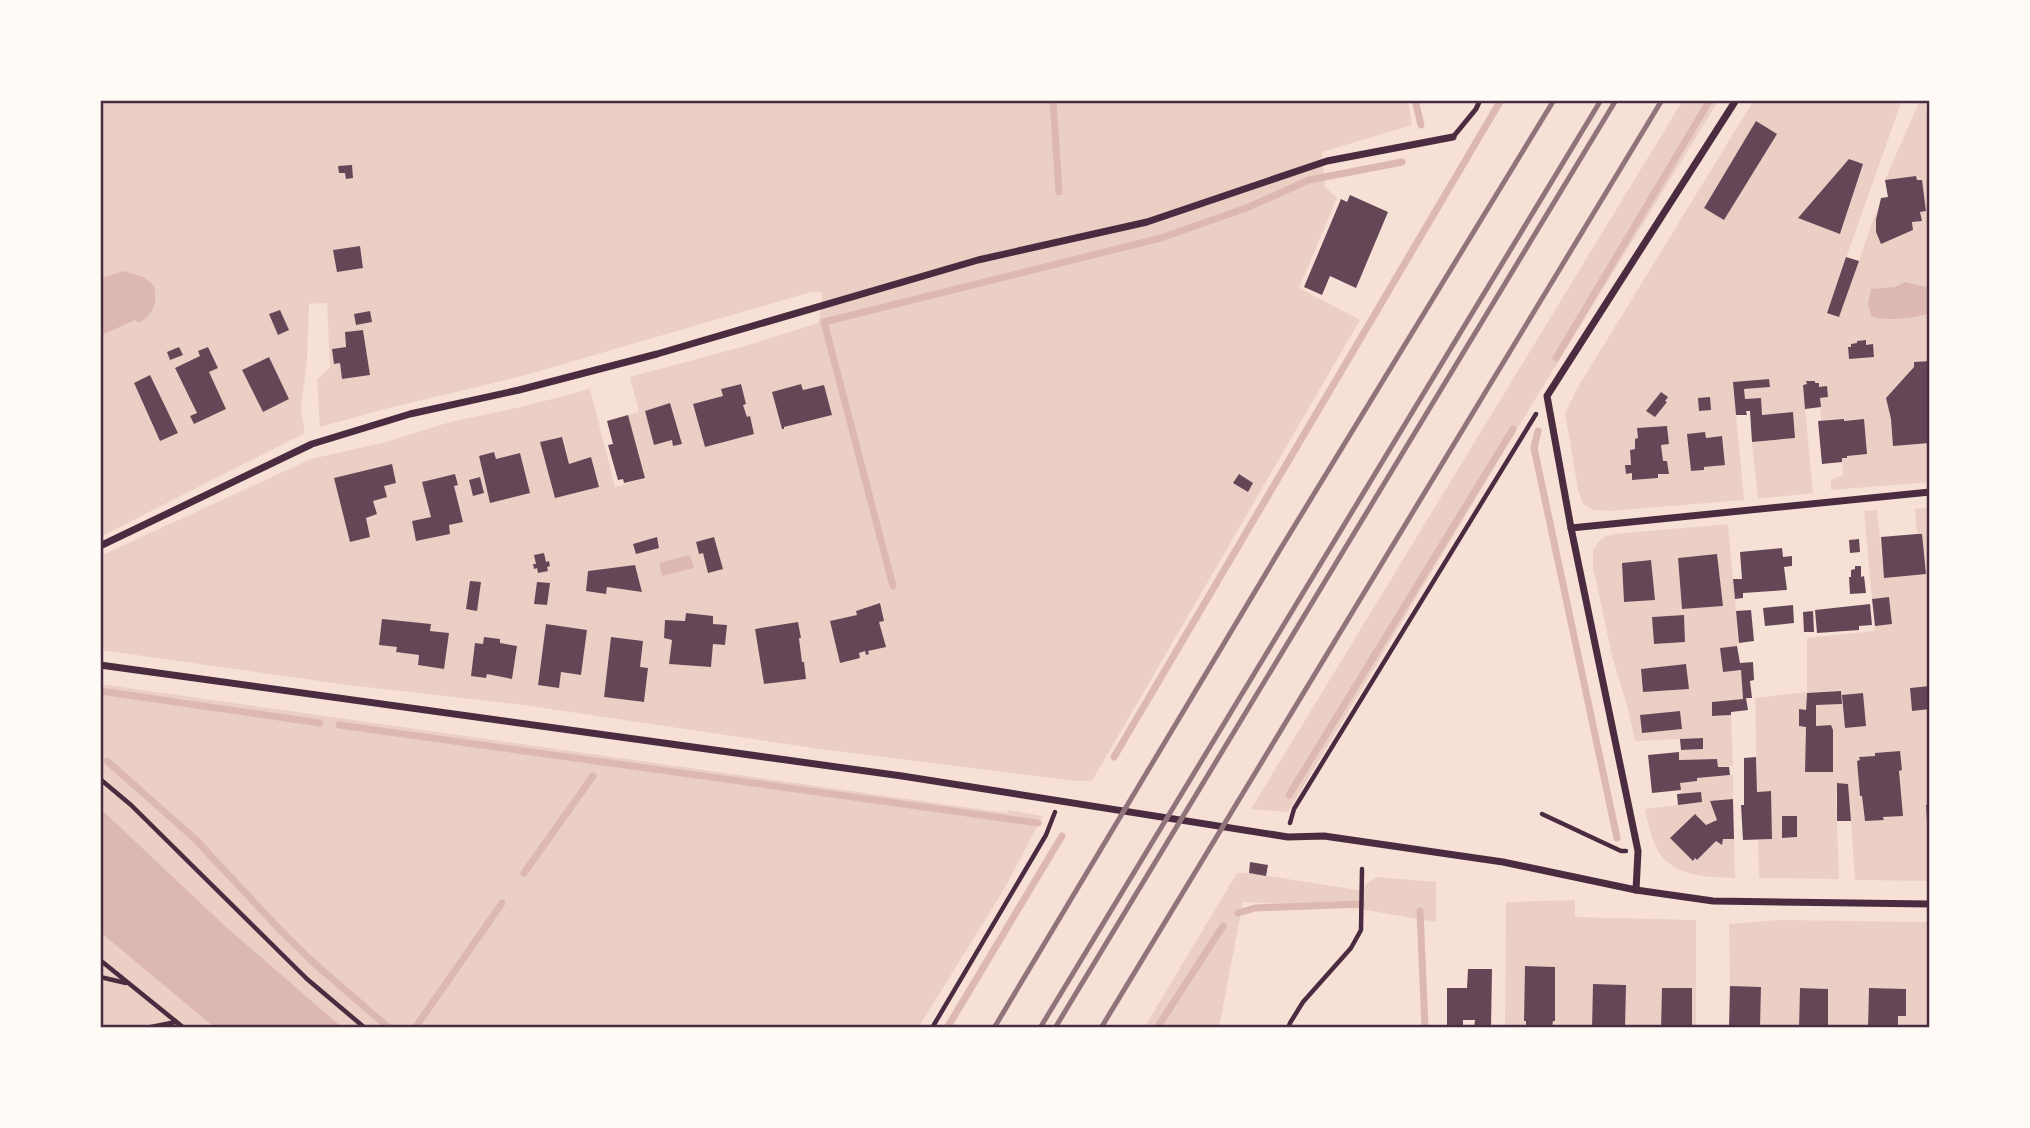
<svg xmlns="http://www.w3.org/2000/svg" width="2030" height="1128" viewBox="0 0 2030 1128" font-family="'PT Sans Narrow',sans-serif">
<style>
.green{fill:#ebcfc5;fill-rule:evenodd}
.water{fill:#dcb8b0}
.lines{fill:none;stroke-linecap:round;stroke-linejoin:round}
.stream{stroke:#dcb8b0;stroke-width:7}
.building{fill:#644757}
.path{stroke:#4a2c40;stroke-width:4.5}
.service{stroke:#4a2c40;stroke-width:5}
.minor{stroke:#4a2c40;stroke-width:7}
.rail{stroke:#8f747c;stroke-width:5}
.neatline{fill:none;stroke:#4a2c40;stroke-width:2.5}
</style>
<rect width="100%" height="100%" fill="#f7e1d7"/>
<!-- green -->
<g class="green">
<path d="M100,100h1308l4,25 -90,27 3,35 12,11 -38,90 61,32 -268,461h-15l-257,-32 -297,-44 -175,-20 -248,-35v-94l211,-97 75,-17 64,-20 71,-15 69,-18 25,98 30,-9 -17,-63 11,-3 -9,-35 115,-31 73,-23 4,-19v-12h-11l-289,84 -137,33 -65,18 -3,-47 13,-13 -3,-64 -18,1 -2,57 -6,47 4,25 -205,104zM360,246l3,21 -26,4 -3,-21zM363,330l7,45 -28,4 -2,-16 -6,1 -2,-15 14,-2 -1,-15zM208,347l10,20 -9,5 17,37 -16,8 -13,-4 -22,-44 25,-13 -2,-5zM268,357l21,42 -26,13 -21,-42zM150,375l28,57 -18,9 -26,-57zM741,384l5,20 -3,1 4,12h3l4,16 -49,14 -12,-42 30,-9 -2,-7zM801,384l2,6 21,-5 8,30 -48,12 -2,2 -10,-37zM670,403l2,37 -18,4 -9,-33zM562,437l7,27 22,-6 -36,40 -14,-56zM494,453l2,6 24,-6 9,40 -39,10 -11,-46zM455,474l3,10 -4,2 9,36 -14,3 1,9 -34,7 -4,-20 19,-4 -9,-35zM714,537l9,32 -20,-16h-4l-3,-11zM635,565l7,27 -35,-5 -1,7 -20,-3 2,-20zM880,603l4,18 -5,1 6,24 -26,7 1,5 -20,5 -10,-42 27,-6 -1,-4zM686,613l27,3v8l14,2 -2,19 -12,-1 -2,23 -42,-3 3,-24 -8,-2 1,-18 20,1zM400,621l31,3 -1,7 14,38 -26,-4 1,-10 -23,-3zM798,623l3,15h-2l3,24h2l2,17 -42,5 -9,-55zM546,624l41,6 -6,45 -20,-3 -2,16 -21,-3zM611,637l32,4 -3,26 8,1 -4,34 -40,-5z"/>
<path d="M1683,100h36l-183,298 -248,414 -37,-3z"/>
<path d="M1754,100h148l-75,212 12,5 37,-105v20l5,12 32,-14 -1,-8 9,-1 -1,-9 6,-1 -4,-31h-5l-1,-4 -31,4 35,-80h5l5,47v214l-16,1v5l-28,31 5,21 3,27 36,-3v39l-99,8v-10l12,-5 -1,-17h5l17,-39 -43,2 -1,-23 8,-1 -1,-10h-8v-3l-4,-1v-2h-8v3l-4,1 10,108 -55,6 -6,-57 43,-4 -2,-26 -31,3 -17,-16 -1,-10 25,-2 -1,-8 -35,3 11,118 -133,11 -17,-1 -11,-6 -5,-14 -13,-77 13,-26zM1756,122l20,13 -52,85 -20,-13zM1863,164l-22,69 -42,-14zM1866,340v5h7l1,11 -25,3 -1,-12h3v-3l6,-1v-2zM1667,426l2,18 -8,1 2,16h4l1,13h-10v4l-25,2 -1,-7 -6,1v-9h5l-1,-15 5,-1v-10l3,-1 -1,-10zM1688,434l18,4 16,-2 3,28 -21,3 -1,4h-12z"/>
<path d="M1930,507v179l-20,3 2,22 18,-2v96l-4,1 4,49v26l-75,-1 -7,-96 -10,-1 -2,12 3,84 -80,-1 -1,-38 14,-1 -2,-48 -13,1 -2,-94 52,-6v-54l67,-7 1,-5 17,-2 -3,-27 -17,2 -8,-88 13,-1 7,67 38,-43h-5l-2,-25zM1841,691v13l-25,1v21l15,-1 2,47h-28l1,-45 -7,-1v-16h7l1,-17zM1900,751l2,19 -3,1 -15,48 -19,2 -3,-25 -2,-1 -3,-34 3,-1v-3l15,-1 1,-3zM1782,816h15v21l-14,1z"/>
<path d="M1728,524l11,119 -2,3 -17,2 3,24 18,-2 2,29 -31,3v14l19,-1 2,51 -15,1 -1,-8 -38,1v-8l2,-2 22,-1v-11l-68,3 -7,-32 -16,-53 -19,-89v-17l5,-8 6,-5 10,-3zM1717,555l6,51 -41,3 -4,-51zM1651,560l3,40 -30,2 -2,-39zM1684,615l1,27 -31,2 -2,-27zM1686,664l2,25 -45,3 -2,-22zM1680,711l1,18 -39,4 -2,-17z"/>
<path d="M100,684l907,129 1,-3 35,6 -40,75 -85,137h-575l-118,-102 -125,-118z"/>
<path d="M1733,775v24l-22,3 6,18 -11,5 -11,-11 -25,24 23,23 2,-3 2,2 19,-19 6,4 1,-6h11l1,39c-30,-1 -64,-1 -79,-31 -6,-12 -8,-26 -11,-38l57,-7 -21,-8 -1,-11 17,-2v-3z"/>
<path d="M1237,873h12l109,17 19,-13 59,5v40l-82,-14 -111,-6 -24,126h-75z"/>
<path d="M1575,900v17l121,3v108h-4v-40h-30l-1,40h-36v-43l-32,-1 -1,44h-40l1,-7h2v-54l-30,-1 -1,54 2,1v7h-21l1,-126z"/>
<path d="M1778,920l152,2v106h-32v-39l-29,-1 -1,40h-40v-39l-28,-1 -1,40h-39l1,-41 -31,-1 -1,-62z"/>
<path d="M100,932l115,96h-115z"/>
</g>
<!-- water -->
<g class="water">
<path d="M123,271l21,6 10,9c4,17 -1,30 -16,37l-3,-3 -33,15 1,4 -3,3v-63z"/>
<path d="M1905,282l25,6v25c-13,5 -46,9 -59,3l-3,-13 3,-14 24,-2z"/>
<path d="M690,555l4,13 -32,8 -3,-13z"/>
<path d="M100,808l125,118 118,102h-128l-115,-96z"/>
</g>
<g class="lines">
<!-- stream -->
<g class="stream">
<path d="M1053,100l6,92"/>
<path d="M1415,100l6,25"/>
<path d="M1556,358l154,-258"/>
<path d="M1538,431l-4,17 83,390"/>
<path d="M893,586l-69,-264 337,-84 88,-31 60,-27 93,-18"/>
<path d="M100,691l220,32"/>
<path d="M339,725l699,98"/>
<path d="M1114,757l387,-657"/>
<path d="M107,761l88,78 87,93 32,31 75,65"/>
<path d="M1289,795l224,-366"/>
<path d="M524,873l69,-97"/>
<path d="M1420,911l5,117"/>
<path d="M1238,913l17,-5 107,-4"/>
<path d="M415,1028l87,-125"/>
<path d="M947,1028l115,-192"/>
<path d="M1157,1028l66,-102"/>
</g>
</g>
<!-- building -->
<g class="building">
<path d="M1756,121l21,13 -53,86 -20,-12z"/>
<path d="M1849,159l14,5 -23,70 -42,-16z"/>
<path d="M352,165l1,13 -7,1 -1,-6h-6l-1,-7z"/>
<path d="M1916,176l1,4h5l4,31 -6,1 2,9 -10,1 1,8 -32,14 -5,-12v-13l5,-21 7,-1 -3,-17z"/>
<path d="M1350,195l38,17 -32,76 -26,-12 -8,19 -18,-8 37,-88 6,3z"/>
<path d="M360,246l3,22 -26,4 -4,-22z"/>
<path d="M1846,257l13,4 -20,56 -12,-4z"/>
<path d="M280,310l9,20 -11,5 -9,-21z"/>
<path d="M370,311l2,11 -16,3 -2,-11z"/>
<path d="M363,330l7,45 -28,4 -2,-16 -6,1 -2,-15 14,-2 -1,-15z"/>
<path d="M1866,340v5l7,-1 1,13 -25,2 -1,-12h3v-3l6,-1v-2z"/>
<path d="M179,347l4,8 -13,5 -3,-8z"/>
<path d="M208,347l10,21 -9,4 17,37 -32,15 -4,-8 7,-3 -22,-45 25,-12 -2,-5z"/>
<path d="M269,357l20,42 -26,13 -21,-42z"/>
<path d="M1930,361v82l-37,3 -2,-27 -5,-21 28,-31v-5z"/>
<path d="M150,375l28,58 -18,8 -26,-58z"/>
<path d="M1769,379l1,8 -26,2 1,10 16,-1 1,17 31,-3 2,26 -43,4 -2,-31h-4l1,4h-11l-3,-33z"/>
<path d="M1806,381h9v2h4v4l8,-1 1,11 -8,1 1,9 -16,2 -2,-24 4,-1z"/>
<path d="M741,384l5,20 -3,1 4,12 3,-1 4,18 -49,13 -12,-43 30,-8 -2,-7z"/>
<path d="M801,384l2,6 21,-5 8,30 -48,12v2h-2l-10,-37z"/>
<path d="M1661,392l7,5 -3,4 2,1 -12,15 -9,-6z"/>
<path d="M1710,397l1,13 -12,1 -1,-13z"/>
<path d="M670,403l12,41 -9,2 -1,-6 -18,5 -9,-34z"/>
<path d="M628,415l17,63 -21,5 -1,-4 -5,1 -10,-35 5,-1 -6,-23z"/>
<path d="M1844,419v2l20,-2 3,35 -20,2v2h-5v4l-20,2 -4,-43z"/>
<path d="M1667,426l2,18 -8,1 2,16h4l2,13h-11v4l-26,2v-7l-6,1 -1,-9h6l-1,-15 5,-1v-10l3,-1 -1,-10z"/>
<path d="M1705,432l1,6 16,-2 3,29 -21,2v3l-13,1 -4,-37z"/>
<path d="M562,437l7,27 22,-7 8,30 -44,11 -15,-56z"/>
<path d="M494,452l2,7 24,-6 10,40 -40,10 -11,-47z"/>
<path d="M392,464l4,19 -12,3 3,11 -14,4 4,13 -11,4 4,19 -20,5 -16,-64z"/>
<path d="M455,474l3,11 -4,1 9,36 -14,3 1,9 -34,7 -4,-20 19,-4 -9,-35z"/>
<path d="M1239,474l14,9 -5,9 -15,-9z"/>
<path d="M480,477l4,16 -11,3 -4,-16z"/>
<path d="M1917,534h5l4,40 -42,4 -3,-41z"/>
<path d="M657,537l2,11 -23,6 -3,-10z"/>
<path d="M714,537l9,32 -15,4 -5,-20 -4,1 -3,-12z"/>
<path d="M1859,539l1,13 -10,1 -1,-13z"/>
<path d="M1782,548l1,9 9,-1v10l-8,1 3,23 -44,3v5l-8,1 -2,-20h9l-2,-27z"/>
<path d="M544,553l2,9 3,-1 1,5 -3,1 1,4 -10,2 -1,-5 -3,1 -1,-5h3l-2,-9z"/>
<path d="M1717,554l6,52 -41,3 -4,-51z"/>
<path d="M1651,560l4,40 -31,2 -2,-39z"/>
<path d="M635,565l7,27 -35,-5 -1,7 -20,-3 2,-20z"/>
<path d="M1855,566h6v11l3,-1 2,17 -16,1 -1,-17h2v-7l4,-1z"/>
<path d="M470,581l11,1 -4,29 -11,-2z"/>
<path d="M537,582l13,1 -3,22 -13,-1z"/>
<path d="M1889,597l3,27 -17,2 -3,-27z"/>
<path d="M880,603l4,18 -5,1 7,25 -18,4 1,3 -3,1 -1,-4 -6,2 1,5 -20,5 -10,-42 27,-6 -1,-4z"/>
<path d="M1870,604l2,21 -13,1v4l-42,3 -2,-23z"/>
<path d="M1793,605l1,18 -29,3 -2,-18z"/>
<path d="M1751,610l3,31 -15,2 -3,-32z"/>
<path d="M1813,611l1,21h-10l-1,-20z"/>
<path d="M686,613l27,3v8l14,1 -2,20 -12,-1 -2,23 -42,-3 3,-24 -8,-2 1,-18 20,1z"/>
<path d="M1684,615l1,27 -31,2 -2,-27z"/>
<path d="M382,619l49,5 -1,7 19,2 -5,36 -26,-4 1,-10 -23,-3 1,-5 -18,-2z"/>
<path d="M798,622l3,16h-2l3,24h2l2,17 -42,5 -9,-55z"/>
<path d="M546,624l41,6 -6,45 -20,-3 -2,16 -21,-3z"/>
<path d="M484,637l16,2v4l17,3 -5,33 -25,-5 -1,4 -15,-2 4,-33 8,1z"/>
<path d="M611,637l32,4 -3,26 8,1 -4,34 -40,-5z"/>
<path d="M1737,646l3,17 13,-1 1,18 -4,1 2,17h-6l2,12 -17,2v3l-19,1v-14l31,-3 -2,-29 -18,2 -3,-24z"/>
<path d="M1686,664l3,25 -46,3 -2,-23z"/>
<path d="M1930,686v23l-18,2 -2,-23z"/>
<path d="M1841,691l1,13 -26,1v21l15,-1 2,5v42h-28l1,-45 -7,-1v-17l7,1 1,-17z"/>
<path d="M1863,693l3,33 -21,2 -3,-33z"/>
<path d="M1680,711l2,18 -40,4 -2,-18z"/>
<path d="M1703,738v11l-22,1 -1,-11z"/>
<path d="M1900,751l2,19 -3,1 4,45 -20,1 1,3 -19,1 -3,-25h-2l-3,-35 3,-1 -1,-3 16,-1v-3z"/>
<path d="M1679,752v8l38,-1 1,8h11l1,8 -33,3v3l-17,2 1,7 -29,3 -4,-38z"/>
<path d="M1756,757l1,35 14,-1 1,48 -29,1 -2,-35h3v-47z"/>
<path d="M1837,783l11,1 3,37h-14z"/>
<path d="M1701,792l1,10 -24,3 -1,-11z"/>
<path d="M1733,799l1,40h-11l-1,6 -6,-4 -19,19 -2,-2 -2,3 -23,-23 25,-24 11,11 11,-5 -7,-19z"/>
<path d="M1926,805h4v33h-2z"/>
<path d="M1782,816h15v21l-15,1z"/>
<path d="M1250,862l18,3 -2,11 -17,-3z"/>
<path d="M1525,966l30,1v54h-2l-1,7h-26v-7h-2z"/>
<path d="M1468,969h24l-1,59h-17l1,-8h-12v8h-16v-40h20z"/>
<path d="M1593,984l33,1 -1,43h-33z"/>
<path d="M1730,986l31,1 -1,41h-31z"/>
<path d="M1662,988h30v40h-31z"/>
<path d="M1800,988l28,1v39h-29z"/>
<path d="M1869,988l37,1v27h-8v12h-30z"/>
</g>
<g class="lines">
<!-- path -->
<g class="path">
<path d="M100,779l31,26 176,174 58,49"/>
<path d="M1542,814l79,37h5"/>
<path d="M1290,823l4,-14 242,-395"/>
<path d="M100,960l84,68"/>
<path d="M100,977l26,6"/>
<path d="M146,1028l30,-6"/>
<path d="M932,1028l114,-193 9,-23"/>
<path d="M1288,1028l2,-5 13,-21 48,-54 10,-18 1,-61"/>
</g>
<!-- service -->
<path class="service" d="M1453,137l23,-28 4,-9"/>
<!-- minor -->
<g class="minor">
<path d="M1571,528l359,-36"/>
<path d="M100,546l212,-102 98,-30 109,-24 138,-36 321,-94 169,-38 180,-61 126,-24"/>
<path d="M100,665l802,111 386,61 36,-1 179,26 133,28 77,11 217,3"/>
<path d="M1636,890l2,-39 -67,-323 -24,-132 189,-296"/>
</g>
<!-- rail -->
<g class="rail">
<path d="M994,1028l287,-480 273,-448"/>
<path d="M1040,1028l561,-928"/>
<path d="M1055,1028l561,-928"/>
<path d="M1101,1028l561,-928"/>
</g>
</g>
<!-- border -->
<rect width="2030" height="1128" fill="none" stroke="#fffaf5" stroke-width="203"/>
<rect x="102" y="102" width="1826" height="924" class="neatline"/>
</svg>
